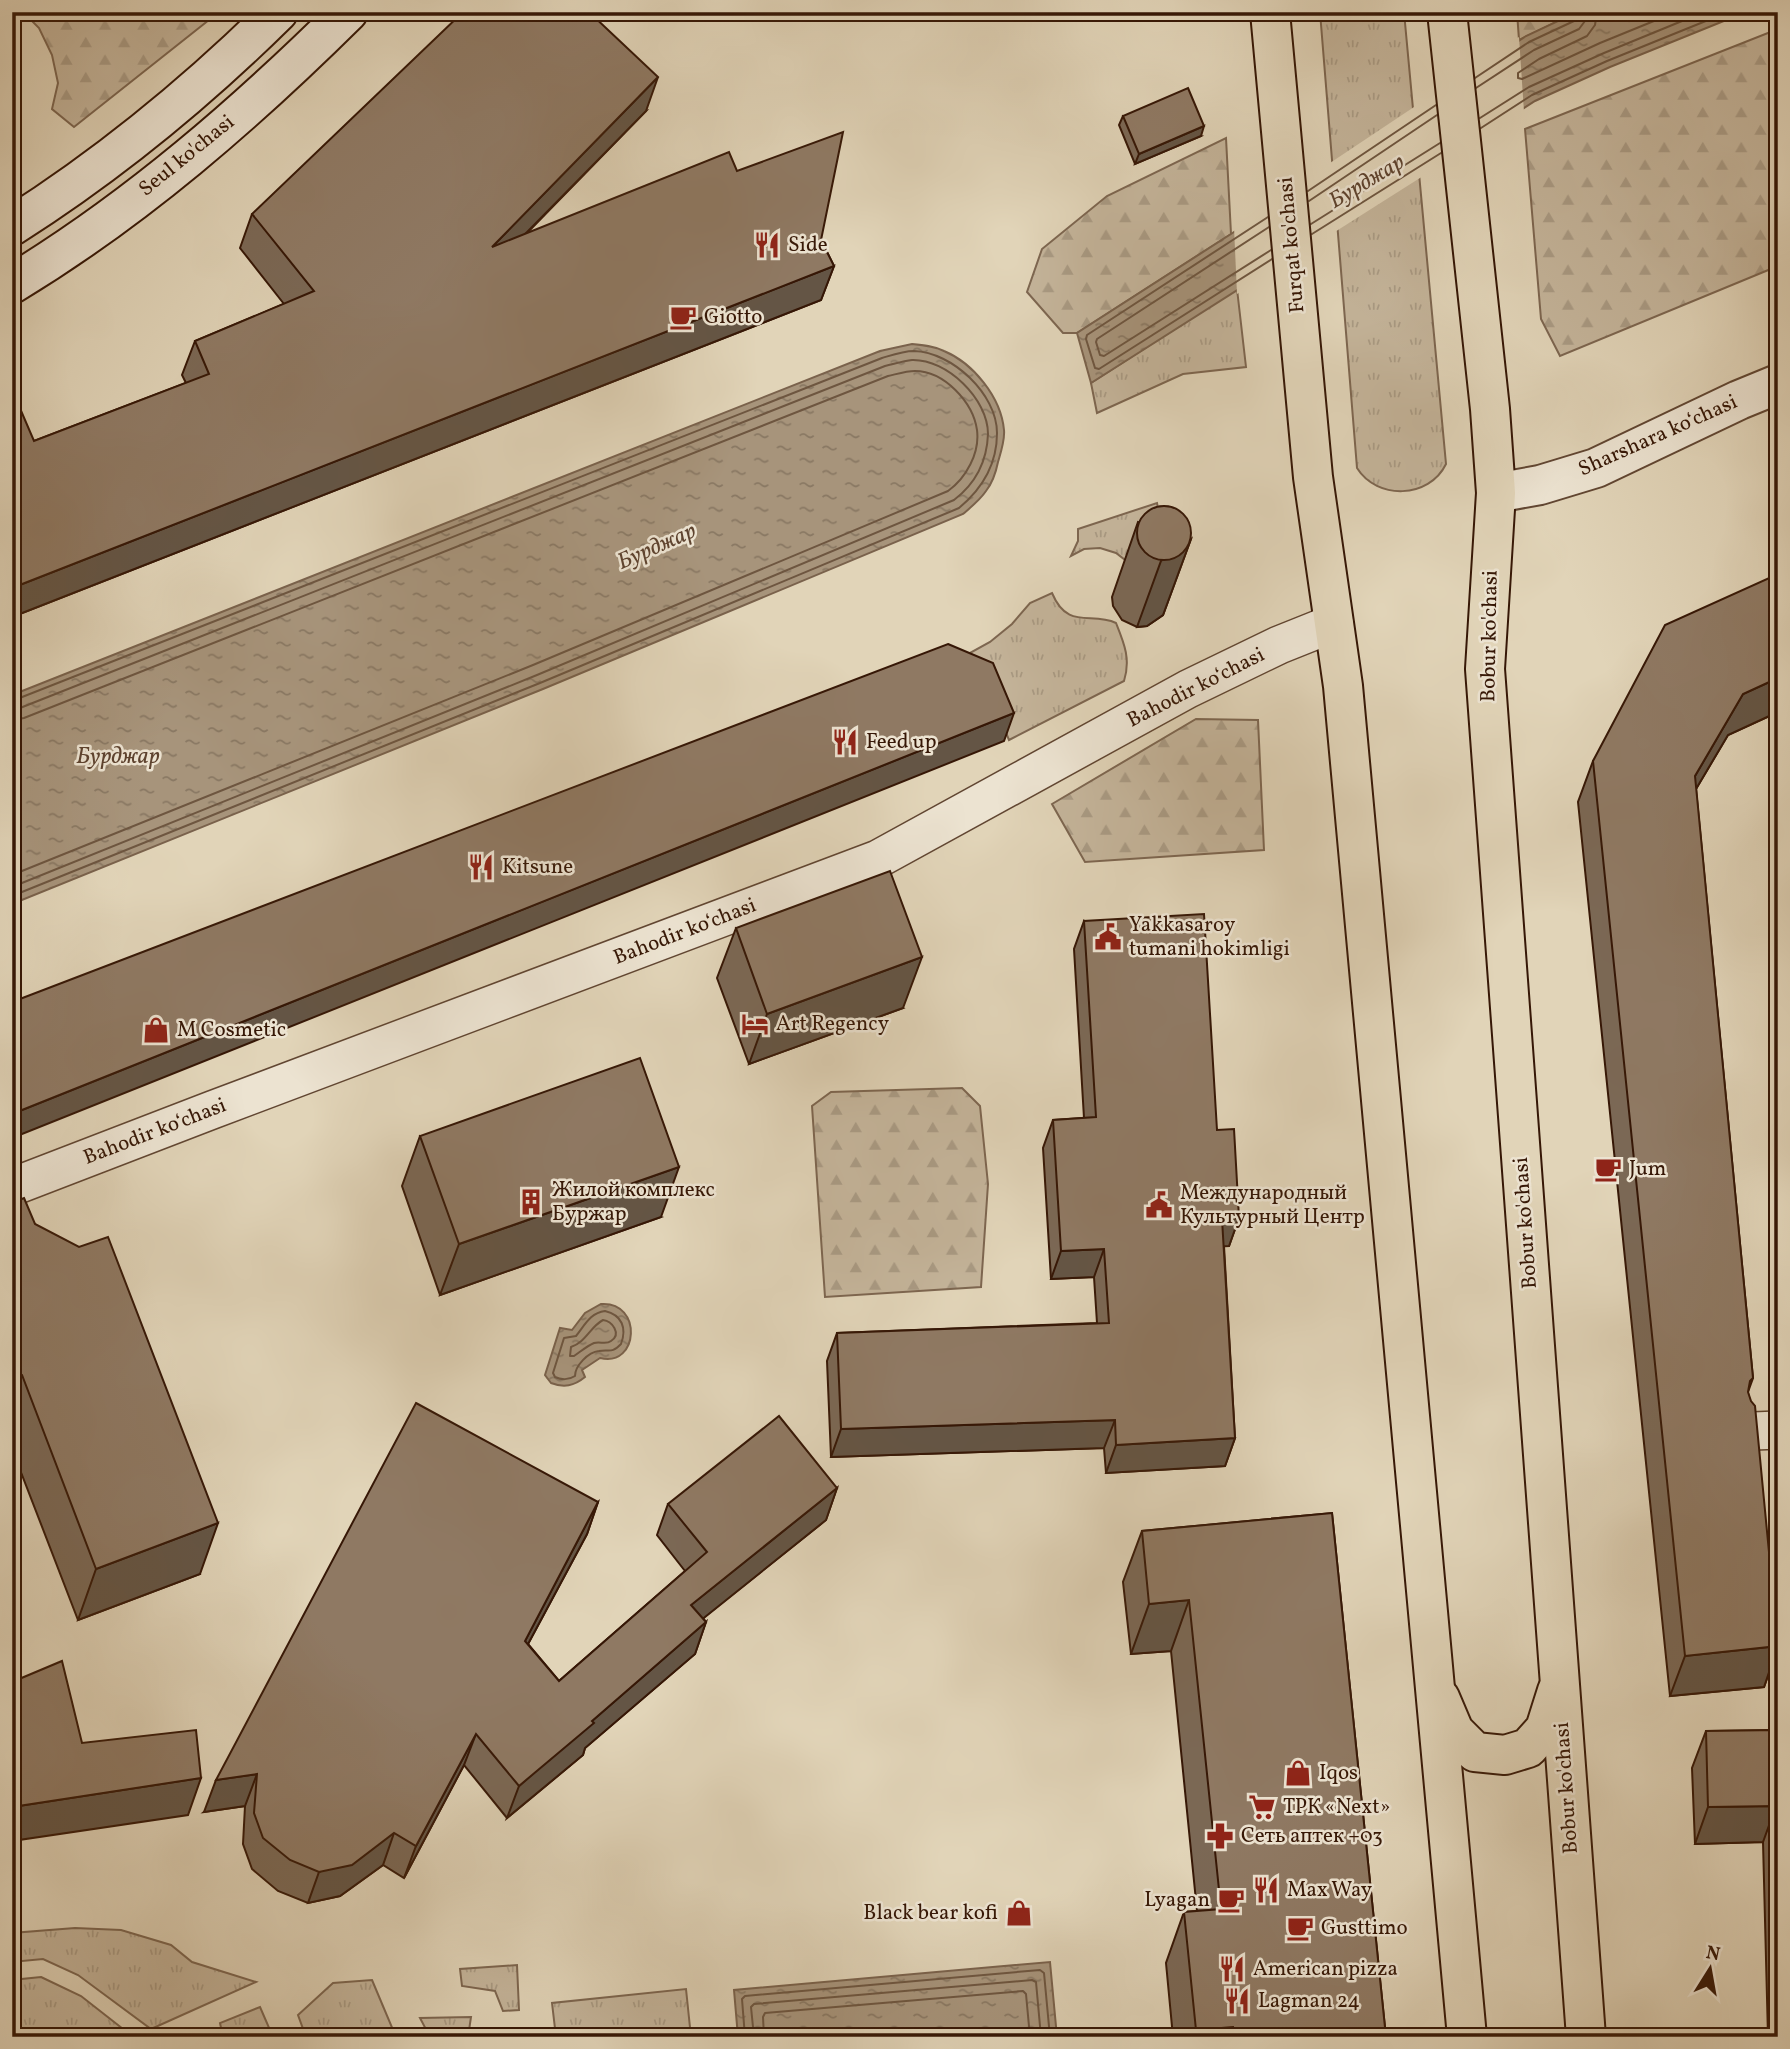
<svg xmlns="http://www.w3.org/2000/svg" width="1790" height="2049" viewBox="0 0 1790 2049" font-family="Vollkorn,serif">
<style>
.grass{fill:url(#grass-tufts);stroke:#7d6650;stroke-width:2}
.forest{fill:url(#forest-firs);stroke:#7d6650;stroke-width:2}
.water{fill:url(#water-ripples);stroke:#7a624c;stroke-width:2}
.pier{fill:#e1d4b8}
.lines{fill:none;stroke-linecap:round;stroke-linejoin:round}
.shore{stroke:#6e5640;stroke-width:2}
.minor-casing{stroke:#614632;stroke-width:40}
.tertiary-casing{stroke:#614632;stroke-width:42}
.secondary-casing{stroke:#361706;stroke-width:42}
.primary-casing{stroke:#361706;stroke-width:42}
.minor{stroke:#ece3d1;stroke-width:37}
.tertiary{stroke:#ece3d1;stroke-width:38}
.secondary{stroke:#ece3d1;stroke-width:38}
.primary{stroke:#e1d4b8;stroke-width:38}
.wall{fill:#7b6855;stroke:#361706;stroke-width:2}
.shaded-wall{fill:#645545;stroke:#361706;stroke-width:2}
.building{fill:#8f7963;stroke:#361706;stroke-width:2}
.labels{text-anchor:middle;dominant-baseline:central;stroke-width:5;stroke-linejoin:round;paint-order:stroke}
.street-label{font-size:21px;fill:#361706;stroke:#ece3d1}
.poi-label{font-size:21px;fill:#361706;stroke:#ece3d1;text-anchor:start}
.water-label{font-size:23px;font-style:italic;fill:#5e432f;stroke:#ece3d1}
</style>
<defs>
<pattern id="grass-tufts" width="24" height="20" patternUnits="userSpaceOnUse" patternTransform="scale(1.75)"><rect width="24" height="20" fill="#c4b49a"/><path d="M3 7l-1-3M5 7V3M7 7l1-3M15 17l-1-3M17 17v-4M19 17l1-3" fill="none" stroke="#a99a83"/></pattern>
<pattern id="forest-firs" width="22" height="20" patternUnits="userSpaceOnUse" patternTransform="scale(1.75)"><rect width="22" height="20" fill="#c4b49a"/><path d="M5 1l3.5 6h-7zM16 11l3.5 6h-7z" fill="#a99a83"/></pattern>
<pattern id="water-ripples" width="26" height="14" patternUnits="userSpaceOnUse" patternTransform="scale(1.75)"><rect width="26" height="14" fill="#a7947b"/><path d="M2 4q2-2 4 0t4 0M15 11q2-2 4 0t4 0" fill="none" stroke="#897863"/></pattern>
</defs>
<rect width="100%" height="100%" fill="#e1d4b8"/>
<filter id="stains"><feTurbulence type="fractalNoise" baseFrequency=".00286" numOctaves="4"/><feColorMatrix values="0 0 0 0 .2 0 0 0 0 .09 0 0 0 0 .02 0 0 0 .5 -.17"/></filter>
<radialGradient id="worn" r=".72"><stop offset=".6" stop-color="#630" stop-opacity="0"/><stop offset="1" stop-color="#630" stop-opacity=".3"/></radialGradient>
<!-- grass -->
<g class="grass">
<path d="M1320,12h84l42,452c-17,35 -69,36 -89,4z"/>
<path d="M1237,289l9,78 -63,7 -86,39 -6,-30z"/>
<path d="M1157,503l11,61 -39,-1 -13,-10 -16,-5 -16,1 -13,7 7,-15v-12z"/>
<path d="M1052,593c16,38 39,18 64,30 8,20 15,36 8,58l-115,59 -20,-49 -48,-22 49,-27 22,-18 18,-21z"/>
<path d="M75,1928l46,2 50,15 21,17 64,20 -105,47 -73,-54 -35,-16 -31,3v-29z"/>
<path d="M517,1965l2,45 -16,1 -8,-20 -33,-5 -2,-17z"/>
<path d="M41,1977l40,19 51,40 -120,1v-57z"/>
<path d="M372,1980l24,57h-90l-8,-22 35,-32z"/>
<path d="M686,1989l5,48h-135l-4,-34z"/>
<path d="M260,2007l13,30h-50l-3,-14z"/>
<path d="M471,2017l-3,20h-38l-10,-19z"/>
</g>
<!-- forest -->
<g class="forest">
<path d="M27,12h192l-145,115 -22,-18 6,-26 -6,-28 -13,-27 -11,-11z"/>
<path d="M1517,12h60l-58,28z"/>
<path d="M1778,29v237l-218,90 -19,-37 -16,-190z"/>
<path d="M1226,138l5,96 -154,99h-14l-36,-41 15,-43 65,-53z"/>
<path d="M1196,719l62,1 6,130 -179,12 -33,-58z"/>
<path d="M962,1088l18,18 8,78 -7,103 -156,10 -13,-191 19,-14z"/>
</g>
<!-- water -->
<g class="water">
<path d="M1577,12h169l-136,55 -75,34 -444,282 -14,-50 154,-99 295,-198z"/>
<path d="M912,344c11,1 22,2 32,7 29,12 57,46 60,79 1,10 -3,22 -6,32 -2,10 -5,20 -12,29 -6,9 -15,16 -23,23l-420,175 -531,215v-209l868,-344z"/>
<path d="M601,1304c42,-3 38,64 -1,54l-18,12 3,7c-11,9 -21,11 -34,6l-6,-8 15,-47 12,2 13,-17z"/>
<path d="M1050,1962l7,75h-319l-4,-47z"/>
</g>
<!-- pier -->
<path class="pier" d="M1519,37l5,75 -287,182 -3,-67z"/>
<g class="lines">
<!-- shore -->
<g class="shore">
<path d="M1597,12l-2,13 -8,11 -48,23 -21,14v5l4,1 78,-36 76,-31"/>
<path d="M1475,78l54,-36 45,-21 3,-4 1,-5"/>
<path d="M1476,88l58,-38 45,-21 6,-8 2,-9"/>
<path d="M1480,118l49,-31 75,-34 100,-41"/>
<path d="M1481,128l51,-33 75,-34 121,-49"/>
<path d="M1308,191l128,-86"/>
<path d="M1309,201l128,-86"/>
<path d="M1268,217l-181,118 -1,4 9,29 4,1 173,-110"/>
<path d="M1311,224l129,-81"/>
<path d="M1269,227l-172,112 -1,3 4,13 4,1 167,-106"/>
<path d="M1312,234l129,-81"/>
<path d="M12,701l870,-343c10,-3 21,-7 32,-7 38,1 83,43 83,82 0,31 -15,56 -38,75l-419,175 -528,213"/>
<path d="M12,709l8,-1 865,-342c9,-2 18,-5 27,-6 35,-1 76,39 76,74 -1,27 -13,50 -34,66l-417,175 -525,212"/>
<path d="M12,720l12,-2 864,-342c9,-2 18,-5 27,-5 29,0 58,31 62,59 3,23 -11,48 -29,61l-415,174 -521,210"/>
<path d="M605,1311c17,4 22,17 16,33 -10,10 -11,5 -22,7 -11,1 -24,15 -24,25 -6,4 -14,4 -20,1l-2,-4 11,-35 12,-2c9,-11 14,-23 29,-25z"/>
<path d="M603,1320c9,1 19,14 8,21 -5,4 -11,0 -17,2 -7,3 -14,9 -20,13h-4l1,-9c15,-5 19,-20 32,-27z"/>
<path d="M745,2037l-3,-38 3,-3 295,-26 4,3 6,64"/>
<path d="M754,2037l-3,-30 3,-3 278,-24 4,2 5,55"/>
<path d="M764,2037l-1,-20 2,-4 258,-22 3,3 4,43"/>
</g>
<!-- minor casing -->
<g class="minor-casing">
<g id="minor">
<path d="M12,1187l200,-77 666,-251 310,-170 91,-44 55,-22"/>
<path d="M1754,1431l24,-1"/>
</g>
</g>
<!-- tertiary casing -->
<g class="tertiary-casing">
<path id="tertiary" d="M1496,493l44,-8 56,-17 143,-68 39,-16"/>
</g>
<!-- secondary casing -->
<g class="secondary-casing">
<g id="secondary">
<path d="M12,226c96,-61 185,-134 266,-214"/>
<path d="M12,284c124,-75 234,-171 336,-272"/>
</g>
</g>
<!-- primary casing -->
<g class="primary-casing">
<g id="primary">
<path d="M1270,12l43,465 30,209 124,1351"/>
<path d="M1447,12l43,397 6,84 -11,176 101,1368"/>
<path d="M1440,1698l14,33 21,21 30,3 23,-7 17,-19 12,-38"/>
</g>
</g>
<!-- minor -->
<use href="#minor" class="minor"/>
<!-- tertiary -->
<use href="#tertiary" class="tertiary"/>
<!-- secondary -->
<use href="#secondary" class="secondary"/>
<!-- primary -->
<use href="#primary" class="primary"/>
</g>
<!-- wall -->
<g class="wall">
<path d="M646,111l-120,123 211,-63 84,69 13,26 -13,34 -809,317v-209l22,33 152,-58 -4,-8 13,-34 89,-37 -44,-56 12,-34z"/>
<path d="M1123,116l78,20 -66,28 -16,-39z"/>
<path d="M1138,522l53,17 -28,76 -16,11 -10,1 -15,-7 -9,-14 -1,-9z"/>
<path d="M1778,574v138l-50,23 -32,54 57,589 -5,14 30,256 -14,39 -94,9 -92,-894 15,-41z"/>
<path d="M1084,921l133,209 22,88 -10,28h-5l11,192 -10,28 -119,7 -2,-25 -273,9 -4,-96 10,-28 260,-10 -3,-46 -43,2 -8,-131 10,-28 31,-2 -10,-169z"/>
<path d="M736,928l167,80 -154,56 -32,-86z"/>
<path d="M420,1136l241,81 -221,78 -38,-109z"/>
<path d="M12,1203l23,21 165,350 -122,46 -66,-171z"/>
<path d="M837,1488l-11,32 -123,98 3,4 -11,32 -110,94 -2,7 -76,63 -43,-53 -60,113 -21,-13 -43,31 -32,7 -30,-12 -26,-22 -9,-25 2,-38 -41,6 394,-310 -11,32 -59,110 31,37 126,-110 -28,-36 11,-31z"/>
<path d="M1332,1513l54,524h-213l-7,-74 18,-51 13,-1 -26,-260 -40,3 -8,-72 19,-51z"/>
<path d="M1778,1730v307h-10l-5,-195 -68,2 -3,-76 14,-37z"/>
</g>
<!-- shaded-wall -->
<g class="shaded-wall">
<path d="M658,77l-12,34 -167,170 13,-34z"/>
<path d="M1204,126l-3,10 -66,28 4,-10z"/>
<path d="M834,266l-13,34 -809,317v-29z"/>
<path d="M1191,539l-28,76 -16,11 -10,1 24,-66z"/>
<path d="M1778,678v34l-50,23 -48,81 15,-40 48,-82z"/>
<path d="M1014,713l-10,28 -992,397v-24z"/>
<path d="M922,957l-19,51 -154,56 18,-50z"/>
<path d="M679,1167l-18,50 -221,78 19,-51z"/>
<path d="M1239,1218l-10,28 -17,1 10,-28z"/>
<path d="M1104,1249l-10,28 -43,2 10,-28z"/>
<path d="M1115,1420l-11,28 -273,9 10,-28z"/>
<path d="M1235,1438l-10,28 -119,7 10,-28z"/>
<path d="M837,1488l-11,32 -146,117 11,-32z"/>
<path d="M598,1502l-11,32 -74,138 12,-31z"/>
<path d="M218,1523l-18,51 -122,46 18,-51z"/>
<path d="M1189,1600l-18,51 -40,3 18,-50z"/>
<path d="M706,1622l-11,32 -110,94 -2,7 -76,63 12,-32 73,-65z"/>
<path d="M1778,1646l-14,41 -94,9 15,-40z"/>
<path d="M476,1734l-12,31 -60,113 12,-32z"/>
<path d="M257,1774l-12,32 -41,6 12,-32z"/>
<path d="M201,1778l-13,37 -176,26v-34z"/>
<path d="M1776,1806l-13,36 -68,2 13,-37z"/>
<path d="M394,1833l-11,32 -43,31 -32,7 11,-31z"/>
<path d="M1233,2027l-4,10h-35l2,-7z"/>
</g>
<!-- building -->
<g class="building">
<path d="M463,12h126l69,65 -166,170 237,-95 8,19 106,-39 -22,108 13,26 -822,322v-180l7,-2 15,35 175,-67 -14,-33 119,-50 -62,-77z"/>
<path d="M1188,88l16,38 -65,28 -16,-38z"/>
<circle cx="1164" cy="533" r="27"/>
<path d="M1778,574v104l-35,16 -48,82 58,602 -3,3 -2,11 3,9 4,5 23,240 -93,10 -92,-895 72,-136z"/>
<path d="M948,644l45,19 21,50 -1002,401v-112z"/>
<path d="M890,871l32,86 -155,57 -31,-86z"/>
<path d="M1204,914l13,216 17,-1 5,89 -17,1 13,219 -119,7 -1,-25 -274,9 -4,-96 272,-10 -5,-74 -43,2 -8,-131 43,-3 -12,-196z"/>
<path d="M640,1058l39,109 -220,77 -39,-108z"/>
<path d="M24,1198l11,26 44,23 29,-10 110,286 -122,46 -74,-194 -10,-4v-168z"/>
<path d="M416,1403l182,99 -73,139 34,40 148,-129 -39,-48 111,-88 58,72 -146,117 15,17 -114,99 2,2 -75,63 -43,-52 -60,112 -22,-13 -42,32 -33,7 -29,-12 -27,-22 -9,-25 3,-39 -41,6z"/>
<path d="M1332,1513l54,524h-152l-1,-10 -37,3 -12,-118 37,-3 -32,-309 -40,4 -7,-73z"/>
<path d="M62,1661l20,82 114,-13 5,48 -189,29v-125z"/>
<path d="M1778,1730v126l-2,-50 -68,1 -2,-76z"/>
</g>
<!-- icons -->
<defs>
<g id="restaurant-bare" transform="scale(2.1)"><path d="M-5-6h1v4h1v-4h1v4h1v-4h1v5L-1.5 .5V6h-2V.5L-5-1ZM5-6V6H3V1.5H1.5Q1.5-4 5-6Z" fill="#8f2418" stroke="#ece3d1" stroke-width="2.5" paint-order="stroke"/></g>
<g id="cafe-bare" transform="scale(2.1)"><path d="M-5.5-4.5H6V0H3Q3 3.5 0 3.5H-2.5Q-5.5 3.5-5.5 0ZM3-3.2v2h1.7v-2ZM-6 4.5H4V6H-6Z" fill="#8f2418" stroke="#ece3d1" stroke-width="2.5" paint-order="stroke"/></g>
<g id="civic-bare" transform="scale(2.1)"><path d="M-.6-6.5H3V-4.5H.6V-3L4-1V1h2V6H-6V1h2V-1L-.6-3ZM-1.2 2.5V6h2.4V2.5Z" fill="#8f2418" stroke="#ece3d1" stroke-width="2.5" paint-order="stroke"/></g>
<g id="hotel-bare" transform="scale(2.1)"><path d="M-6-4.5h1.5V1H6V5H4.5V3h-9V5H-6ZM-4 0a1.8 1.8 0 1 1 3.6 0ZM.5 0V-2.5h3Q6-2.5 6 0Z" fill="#8f2418" stroke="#ece3d1" stroke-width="2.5" paint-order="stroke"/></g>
<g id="shop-bare" transform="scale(2.1)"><path d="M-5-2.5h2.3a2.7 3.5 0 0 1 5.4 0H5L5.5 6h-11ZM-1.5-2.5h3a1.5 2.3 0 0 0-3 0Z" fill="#8f2418" stroke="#ece3d1" stroke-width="2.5" paint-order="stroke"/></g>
<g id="building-bare" transform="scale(2.1)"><path d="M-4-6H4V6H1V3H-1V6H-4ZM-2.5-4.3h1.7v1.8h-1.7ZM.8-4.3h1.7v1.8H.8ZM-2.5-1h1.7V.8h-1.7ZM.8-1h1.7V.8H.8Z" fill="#8f2418" stroke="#ece3d1" stroke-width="2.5" paint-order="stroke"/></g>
<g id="supermarket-bare" transform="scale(2.1)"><path d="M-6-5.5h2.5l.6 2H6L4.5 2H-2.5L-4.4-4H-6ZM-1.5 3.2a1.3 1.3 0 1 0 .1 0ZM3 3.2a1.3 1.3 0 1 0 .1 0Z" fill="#8f2418" stroke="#ece3d1" stroke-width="2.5" paint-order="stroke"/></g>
<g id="pharmacy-bare" transform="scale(2.1)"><path d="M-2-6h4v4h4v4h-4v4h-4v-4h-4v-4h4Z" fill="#8f2418" stroke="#ece3d1" stroke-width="2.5" paint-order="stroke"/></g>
</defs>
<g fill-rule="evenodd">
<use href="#restaurant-bare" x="767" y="245"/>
<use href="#cafe-bare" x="683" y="317"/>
<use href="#restaurant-bare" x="845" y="742"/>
<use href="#restaurant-bare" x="481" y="867"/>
<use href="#civic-bare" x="1108" y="937"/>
<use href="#hotel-bare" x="755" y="1024"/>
<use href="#shop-bare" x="156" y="1030"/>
<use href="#cafe-bare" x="1608" y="1169"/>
<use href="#building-bare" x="531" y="1202"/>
<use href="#civic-bare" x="1159" y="1205"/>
<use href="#shop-bare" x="1298" y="1773"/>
<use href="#supermarket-bare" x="1262" y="1807"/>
<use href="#pharmacy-bare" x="1220" y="1836"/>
<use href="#restaurant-bare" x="1266" y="1890"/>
<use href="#cafe-bare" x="1231" y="1900"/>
<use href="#shop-bare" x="1019" y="1913"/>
<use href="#cafe-bare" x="1300" y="1928"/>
<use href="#restaurant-bare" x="1232" y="1969"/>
<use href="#restaurant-bare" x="1237" y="2001"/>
</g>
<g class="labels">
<!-- street labels -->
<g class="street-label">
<text transform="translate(187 156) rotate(-39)">Seul ko'chasi</text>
<text transform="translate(1292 245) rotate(-95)">Furqat ko'chasi</text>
<text transform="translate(1658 436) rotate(-24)">Sharshara koʻchasi</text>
<text transform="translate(1490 636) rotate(-89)">Bobur ko'chasi</text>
<text transform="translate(1196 688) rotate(-27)">Bahodir koʻchasi</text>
<text transform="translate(685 932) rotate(-21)">Bahodir koʻchasi</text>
<text transform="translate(155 1132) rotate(-21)">Bahodir koʻchasi</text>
<text transform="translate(1526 1223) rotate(-94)">Bobur ko'chasi</text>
<text transform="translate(1567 1788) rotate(-94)">Bobur ko'chasi</text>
</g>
<!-- poi labels -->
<g class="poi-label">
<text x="788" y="245">Side</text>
<text x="704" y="317">Giotto</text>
<text x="866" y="742">Feed up</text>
<text x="502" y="867">Kitsune</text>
<text x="1129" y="925">Yakkasaroy<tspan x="1129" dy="24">tumani hokimligi</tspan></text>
<text x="776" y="1024">Art Regency</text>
<text x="177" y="1030">M Cosmetic</text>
<text x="1629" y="1169">Jum</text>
<text x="552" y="1190">Жилой комплекс<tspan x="552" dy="24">Буржар</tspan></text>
<text x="1180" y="1193">Международный<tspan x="1180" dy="24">Культурный Центр</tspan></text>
<text x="1319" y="1773">Iqos</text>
<text x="1283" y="1807">ТРК «Next»</text>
<text x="1241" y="1836">Сеть аптек +03</text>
<text x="1287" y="1890">Max Way</text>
<text x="1210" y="1900" text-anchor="end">Lyagan</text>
<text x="998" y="1913" text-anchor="end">Black bear kofi</text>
<text x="1321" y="1928">Gusttimo</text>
<text x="1253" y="1969">American pizza</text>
<text x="1258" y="2001">Lagman 24</text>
</g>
<!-- water labels -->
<g class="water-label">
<text transform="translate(1367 182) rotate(-31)">Бурджар</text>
<text transform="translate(657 547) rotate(-24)">Бурджар</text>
<text x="118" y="757">Бурджар</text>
</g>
</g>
<!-- margin -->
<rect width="1790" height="2049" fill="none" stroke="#e1d4b8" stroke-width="42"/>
<rect x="14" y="14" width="1762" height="2021" fill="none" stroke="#361706" stroke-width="3.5"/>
<rect x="21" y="21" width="1748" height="2007" fill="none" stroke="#361706" stroke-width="2"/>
<!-- north arrow -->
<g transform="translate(1710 1969) rotate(11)" stroke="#ece3d1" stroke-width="5" paint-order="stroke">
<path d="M0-5L12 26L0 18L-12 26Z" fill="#361706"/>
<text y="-10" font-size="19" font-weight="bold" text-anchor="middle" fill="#361706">N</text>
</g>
<rect width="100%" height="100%" filter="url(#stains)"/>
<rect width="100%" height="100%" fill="url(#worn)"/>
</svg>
